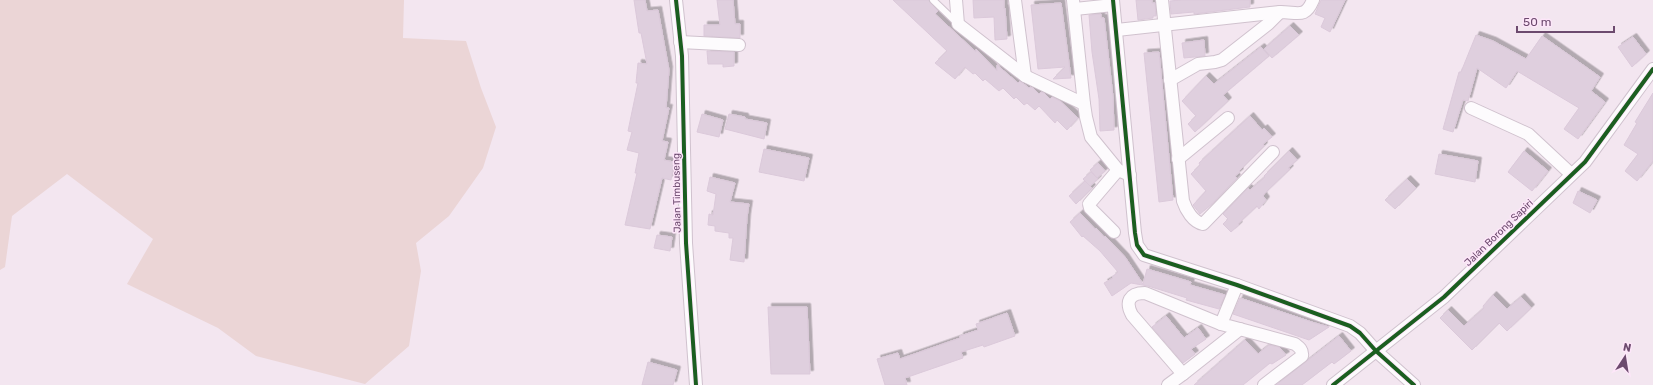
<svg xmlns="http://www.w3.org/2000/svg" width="1653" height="385" viewBox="0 0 1653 385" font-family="Rubik,sans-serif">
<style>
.green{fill:#ebd5d6}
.building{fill:#dfcfde;stroke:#dbc9da;filter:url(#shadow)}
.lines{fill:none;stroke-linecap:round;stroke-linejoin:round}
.lane-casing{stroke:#d0c2ce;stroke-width:8}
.street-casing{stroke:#d0c2ce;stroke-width:14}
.lane{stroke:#fdfbfd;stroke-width:6}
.street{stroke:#fdfbfd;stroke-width:12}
.cycleway-casing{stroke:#fde6f9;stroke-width:6}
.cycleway{stroke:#1b5e20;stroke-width:4}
.labels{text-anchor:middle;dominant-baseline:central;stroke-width:3;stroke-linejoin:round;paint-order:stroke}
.street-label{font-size:10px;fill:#6c4a6e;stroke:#fde6f9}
</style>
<defs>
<filter id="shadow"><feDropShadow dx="3.5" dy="-3.5" stdDeviation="0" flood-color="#0004"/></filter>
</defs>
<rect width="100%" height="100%" fill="#f3e6f0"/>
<!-- green -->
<path class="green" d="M0,0h404l-1,38 63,3 15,47 15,39 -13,41 -34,48 -33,27 5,28 -12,75 -44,38 -109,-28 -38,-28 -91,-44 26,-45 -86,-65 -55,42 -7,51 -5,3z"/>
<!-- building -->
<g class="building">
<path d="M634,0h11l2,11 11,-1 11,60 -3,38h3l-7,33 6,1 -4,18 10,2 -3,18 -9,-2 -12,51 -25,-4 12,-52h-2l4,-20 -12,-3 5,-18 -4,-1 10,-48h-2l2,-20 9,1 -6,-31h-2z"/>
<path d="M717,0h16l2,24h5v14l-36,-2v-11h16z"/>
<path d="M893,0h36l9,11 -3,3 41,38v-3l21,22v-6l21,18 2,-2 9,7 1,-1 3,1 6,6 2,-2 3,1 6,6 2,-2 8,4 18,17 -11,12 -10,-10 -2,3 -16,-17 -4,4 -8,-7 -3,2 -8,-8 -2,2 -11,-11 -4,3 -14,-12 -2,2 -8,-8 -2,1 -8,-7 -10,12 -20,-16 12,-12z"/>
<path d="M973,0h31v9l1,-1 2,31 -12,1 -1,-23 -20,1z"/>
<path d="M1136,0h16v3h3l1,13h-3v2l-15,2z"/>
<path d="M1181,0h69v7l-56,7v-2l-23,2 -1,-13z"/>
<path d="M1321,0h24l-15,32 -9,-5 4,-9 -10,-4z"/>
<path d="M1061,3l10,75 -18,1 12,-12 -27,2 -7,-64z"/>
<path d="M1101,14v4h3l9,79 1,33 -14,1 -1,-32 -7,-47 -3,-37z"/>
<path d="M1290,26l9,9 -27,23 -8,-9z"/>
<path d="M1476,35l17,6 33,18 16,-23 58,41 -9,14 14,11 -27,37 -14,-10 15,-21 -62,-37 -11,17 -29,-20 -9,33 -5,-1 -10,32 -10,-3 16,-57h2z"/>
<path d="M1633,37l13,17 -14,13 -14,-20z"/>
<path d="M1204,40l1,16 -21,2 -2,-15z"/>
<path d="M1261,47l8,9 -46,39 5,6 -33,31 -7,-8 8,-8 -14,-15 24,-25 8,8z"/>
<path d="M707,51l27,1v14l-11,1v-3h-15z"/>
<path d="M1159,52l14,148 -14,2 -15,-149z"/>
<path d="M1653,93v68l-16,20 -12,-10 13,-17 -14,-9 13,-22 -2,-1z"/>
<path d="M702,114l21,6 -4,17 -22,-5z"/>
<path d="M729,114l16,3v2l22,4 -3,16 -39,-10z"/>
<path d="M1250,116l12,14 2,-2 8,9 -9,7 1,2 -25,25 1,1 -5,4 2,2 -25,26 -12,10 -7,-9 13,-14 -15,-17 9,-9 -1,-2z"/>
<path d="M764,149l45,9 -5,23 -45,-9z"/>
<path d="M1289,151l8,9 -9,8 2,1 -26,25 -1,2 3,4 -7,9 -2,-3 -19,18 1,1 -8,7 -8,-8 5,-5 -5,-5 25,-26 2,2 15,-13 -1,-1z"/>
<path d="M1524,151l24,20 -16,20 -24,-19z"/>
<path d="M1439,154l39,7 -3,21 -40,-8z"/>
<path d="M1098,163l7,8 -8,7 -7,-8z"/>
<path d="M1091,172l7,7 -8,7 -7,-7z"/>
<path d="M710,177l25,6 -5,19 19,2 -2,13 -3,45 -14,-2 3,-22h-4v-5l-14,-2v-5l-7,-1 1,-11 4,1 3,-21 -9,-3z"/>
<path d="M1407,179l9,9 -21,21 -10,-9z"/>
<path d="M1085,181l7,7 -16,16 -7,-8z"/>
<path d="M1578,191l19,9 -7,13 -17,-10z"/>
<path d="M1080,213l15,16 1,-1 8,9 1,-1 20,21 18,27 4,-15 44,13 -1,3 35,10 -6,14 -33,-9 1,-2 -39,-12 -17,-3 -19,13 -8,-13 9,-5 -1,-1 6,-5 -18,-21 -17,-15 -1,1 -12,-15z"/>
<path d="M657,235l15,2 -2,14 -16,-3z"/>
<path d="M1493,295l14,14 14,-12 10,11 -24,23 -8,-8 -27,27 -32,-32 8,-8 16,16 20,-18 -1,-2z"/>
<path d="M1240,298l75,25 14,4 -20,13 -35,-12 -41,-14z"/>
<path d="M768,307h39l3,67h-39z"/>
<path d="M1007,313l8,23 -31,11 -1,-2 -22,7 2,6 -58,20 2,7h-22l-8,-26 21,-6 2,6 60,-21v-2l18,-6 -2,-6z"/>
<path d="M1166,316l18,22 14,-10 8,11 -15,10 4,5 -12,9 -31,-36z"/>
<path d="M1339,336l12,15 -17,13 -2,-2 -30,23h-26z"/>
<path d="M1245,340l13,14 11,-9 10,2 7,8 -14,9 -2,-1 -27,22h-49z"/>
<path d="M648,362l29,8 -4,15h-31z"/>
</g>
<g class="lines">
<!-- lane casing -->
<g class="lane-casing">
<path id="lane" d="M933,0l24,23"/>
</g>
<!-- street casing -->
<g class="street-casing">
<g id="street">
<path d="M676,0l6,56 4,187 10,142"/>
<path d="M956,0l2,24 67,52 59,28 2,13 5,20 27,33 12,5"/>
<path d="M1015,0l10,76"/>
<path d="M1073,0l11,104"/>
<path d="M1113,0l22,233 2,12 7,10 93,30 113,41 10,7 16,18 38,34"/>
<path d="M1162,0l21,201c3,9 10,21 20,23l2,-2 68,-70"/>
<path d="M1075,9l38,-4"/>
<path d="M1117,30l163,-18c18,0 25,7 33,-12"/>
<path d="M680,42l59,3"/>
<path d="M1170,80l28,-16 17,-2 7,-2 46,-36 12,-12"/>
<path d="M1471,108l57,26 43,40"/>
<path d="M1178,159l50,-41"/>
<path d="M1114,232l-24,-24 -1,-4 29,-34"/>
<path d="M1237,285l-16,39 74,20c4,3 8,6 7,12l-38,29"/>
<path d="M1183,374l57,-45"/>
<path d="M1168,385l15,-11 -51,-59c-7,-13 -3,-22 13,-22l76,31"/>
<path d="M1333,385l111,-88 141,-135 68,-93"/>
</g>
</g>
<!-- lane -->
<use href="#lane" class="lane"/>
<!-- street -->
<use href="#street" class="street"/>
<!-- cycleway casing -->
<g class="cycleway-casing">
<g id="cycleway">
<path d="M676,0l6,56 4,187 10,142"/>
<path d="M1113,0l22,233 2,12 7,10 93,30 113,41 10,7 16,18 38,34"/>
<path d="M1333,385l111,-88 141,-135 68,-93"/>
</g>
</g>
<!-- cycleway -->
<use href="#cycleway" class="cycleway"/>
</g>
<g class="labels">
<!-- street labels -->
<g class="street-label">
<text transform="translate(677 193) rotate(-91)">Jalan Timbuseng</text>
<text transform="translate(1499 233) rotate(-44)">Jalan Borong Sapiri</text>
</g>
</g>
<!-- north arrow -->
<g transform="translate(1625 357) rotate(12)" stroke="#fde6f9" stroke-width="3" paint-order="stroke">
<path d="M0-3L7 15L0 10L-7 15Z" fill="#6c4a6e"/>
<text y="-6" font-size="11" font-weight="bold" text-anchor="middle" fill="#6c4a6e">N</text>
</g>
<!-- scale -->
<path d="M1517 26v6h97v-6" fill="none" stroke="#6c4a6e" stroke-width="2"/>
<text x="1523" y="26" font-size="12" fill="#6c4a6e" stroke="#fde6f9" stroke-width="3" paint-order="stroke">50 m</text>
</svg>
